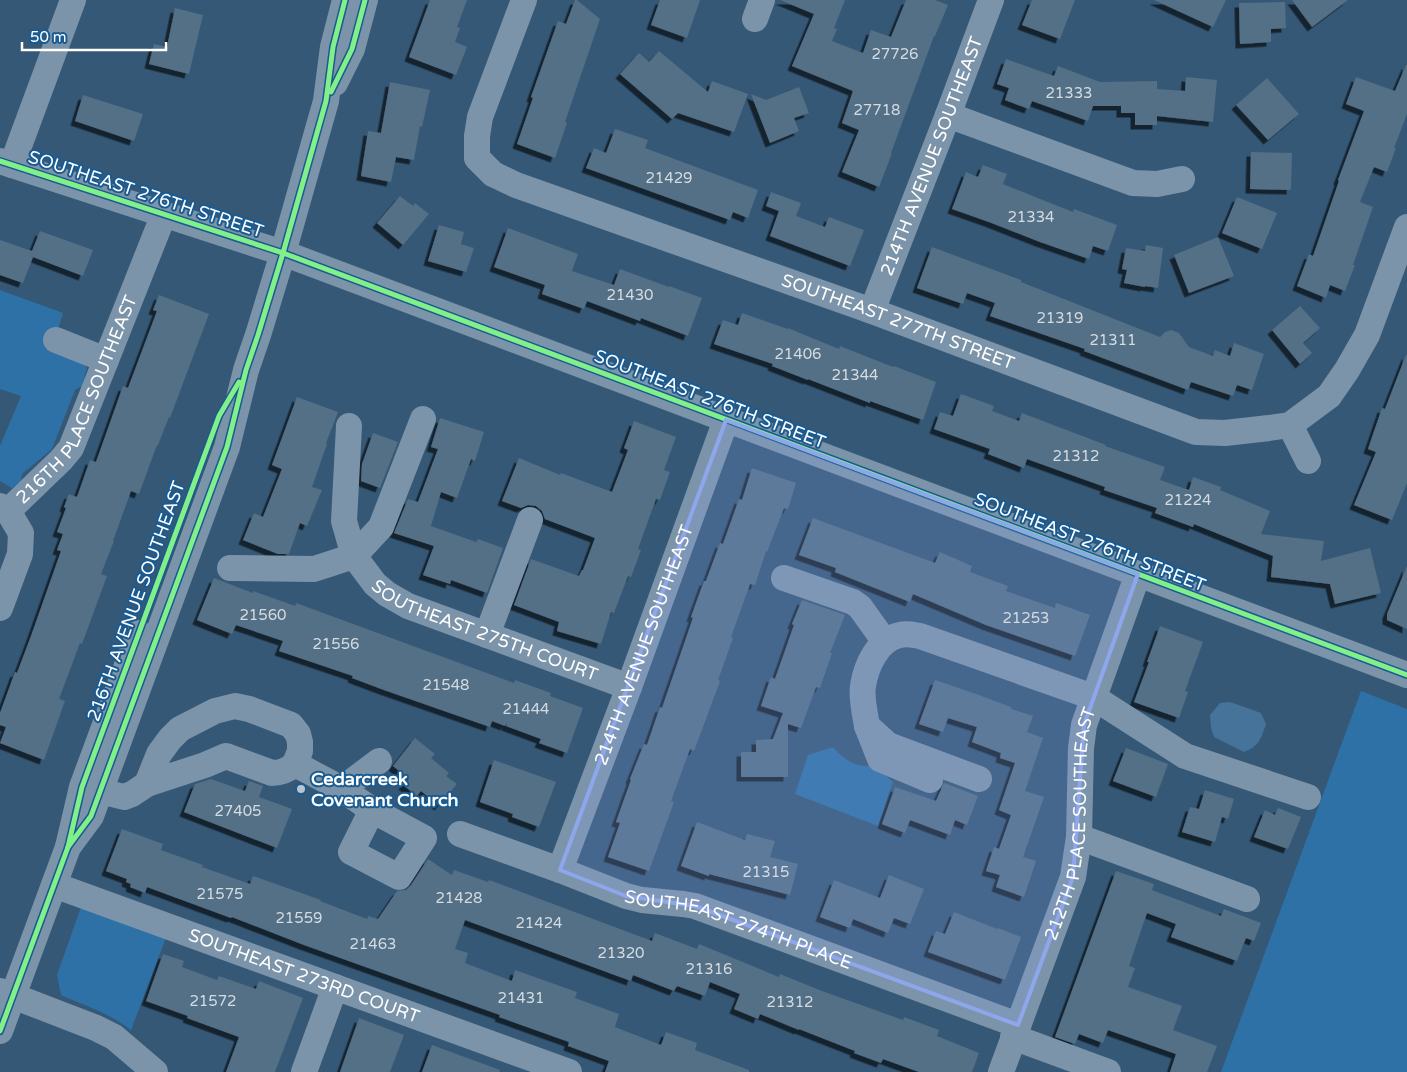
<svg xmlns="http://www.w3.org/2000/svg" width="1407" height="1072" viewBox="0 0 1407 1072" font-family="'Varela Round',sans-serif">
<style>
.green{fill:#2d71a7}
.water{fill:#467399}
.building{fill:#536f86;filter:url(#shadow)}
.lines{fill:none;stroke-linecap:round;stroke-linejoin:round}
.minor{stroke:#7c94a9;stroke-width:26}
.cycleway-casing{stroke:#1a5b91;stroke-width:8}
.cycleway{stroke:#82f089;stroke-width:5}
.marked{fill:#8ea6ec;fill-opacity:0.2;stroke:#8ea6ec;stroke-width:4;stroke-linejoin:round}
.poi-dot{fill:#b8c5cf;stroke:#1a5b91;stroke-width:2}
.labels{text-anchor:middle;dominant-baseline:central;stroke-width:4;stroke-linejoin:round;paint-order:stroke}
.number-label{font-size:15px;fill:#d4dbe1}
.street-label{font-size:18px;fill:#fff;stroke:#1a5b91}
.poi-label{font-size:18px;font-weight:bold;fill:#fff;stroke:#1a5b91;text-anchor:start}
</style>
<defs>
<filter id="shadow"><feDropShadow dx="-4.5" dy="4.5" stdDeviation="0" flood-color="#0009"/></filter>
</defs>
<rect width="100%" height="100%" fill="#355876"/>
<!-- green -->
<g class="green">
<path d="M0,290l63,23 -10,33 26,10 8,12 -5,18 -7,4 -23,59 -30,25 -1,7 -9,7 -12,-7v-35l21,-50 -21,-7z"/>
<path d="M1361,691l46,18v363h-186z"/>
<path d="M833,747c9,11 25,23 40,18l20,17 -15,44 -83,-32 13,-39z"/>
<path d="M81,907l85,31 -35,92c-22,-17 -45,-24 -70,-35l-4,-20z"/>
</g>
<!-- water -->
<path class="water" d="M1230,702l31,11 5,11c-5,15 -7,22 -22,28l-30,-15 -3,-9 -1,-13 10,-12z"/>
<!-- building -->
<g class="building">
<path d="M430,0h37l-10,27 3,1 -5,14 12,5 -11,28 -47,-18z"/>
<path d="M575,0h2l23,19 -35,103 2,1 -12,35 -38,-14 16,-46 -2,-1 27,-76 8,3z"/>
<path d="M660,0h40l-13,38 -36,-13z"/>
<path d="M780,0h65l-11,28 3,1 -5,12 31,12 8,-23 20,7 15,-37h29l13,5 -13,31h-1l-43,117h1l-13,34 -37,-15 17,-42 -17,-7 11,-32 -61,-25 22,-52z"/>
<path d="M1032,0h43l-15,39 -38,-14z"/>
<path d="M1154,0h72l-13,27z"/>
<path d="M1292,0h56l-36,27z"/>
<path d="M1285,2l1,26 -15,1v13l-31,2 -1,-41z"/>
<path d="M175,8l28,7 -14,59 -40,-10 5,-20 13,3z"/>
<path d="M659,51l49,41 4,-11 36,13 -14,38 -56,-19 -6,6 -52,-45 19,-21 10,9z"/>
<path d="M1006,59l48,17 4,-10 42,16 57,-1v8l28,2 1,-14 31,3 -4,42 -56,-6v9h-22v-12h-14v-7h-28l-5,15 -56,-20 -3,8 -24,-9 4,-12 -12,-4z"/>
<path d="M1406,65h1v49l-13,34h2l-9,24 -13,-5 -14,35 13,5 -20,58h2l-10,26 -15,-6 -4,13 -29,-12 12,-32 4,2 26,-75 -1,-1 26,-69 -18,-7 10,-27 39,14z"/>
<path d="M1267,78l32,36 -31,26 -32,-35z"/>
<path d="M390,82l40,8 -8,37 -2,-1 -6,34 -18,-3 -5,25 -30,-6 7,-45 13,2z"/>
<path d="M799,87l10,26 -15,5 5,13 -29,12 -19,-49 15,6z"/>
<path d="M83,95l60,19 -9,27 -59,-20z"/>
<path d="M615,129l33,11 -3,8 113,42 -10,28 -15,-6 -3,8 -144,-52 8,-20 12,5z"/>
<path d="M1251,152l41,1 -1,37 -41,-1z"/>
<path d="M983,165l24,9 -4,10 70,28 1,-3 43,16 -9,26 -15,-5 -4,13 -49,-17 -51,-20 -37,-13 14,-37 12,5z"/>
<path d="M771,192l30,11 -5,13 29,11 4,-10 35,13 -14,36 -80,-30 9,-25 -13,-5z"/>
<path d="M400,196l13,10 2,-3 14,11 -26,31 -26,-22z"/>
<path d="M1237,197l40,16 -15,36 -40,-16z"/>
<path d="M439,225l25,7 -3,12 13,4 -8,24 -38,-11z"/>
<path d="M508,228l70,26 -6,17 42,14 6,-16 49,18v-1l33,12 -14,38 -47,-18 -1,3 -53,-20 -3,8 -42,-15 3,-9 -51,-18z"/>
<path d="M40,231l53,19 -10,26 -50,-19 -10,26 -23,-8v-35l32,11z"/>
<path d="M1218,237l16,39 -45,17 -15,-38z"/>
<path d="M1146,245l17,3 -5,40 -13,-2v1l-21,-4 3,-13 -5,-1 4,-21 19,3z"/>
<path d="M932,247l89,33v2l139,55 5,-5 6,-2 8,3 10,14 24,9 2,-6 15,6 4,-13 30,11 -12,36 -15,-5 -4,11 -42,-14 -3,8 -104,-39 1,-2 -95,-33 5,-13 -28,-10 -4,11 -46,-16z"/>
<path d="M159,295l50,19 -39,104 -1,-1 -11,28h-1l-18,49 -8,-3 -18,50h1l-13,33 6,2 -25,68 -2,-1 -21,56 6,2 -21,59 -44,-17 6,-16 -6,-2v-12l15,-41 2,1 14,-37 30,-85 -4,-1 6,-16 -6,-2 9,-24 -2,-1 5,-13 8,3 13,-37 6,2 27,-76 5,2 29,-77 -4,-1z"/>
<path d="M1300,306l20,22 -17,15 9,10 -12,11 -28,-34z"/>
<path d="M742,313l46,16v-1l51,21 1,-3 53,21 1,-1 42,16 -13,38 -53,-19v2l-62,-24v1l-36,-14 1,-2 -59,-20 9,-24 15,5z"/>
<path d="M1406,355h1v128l-15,37 -38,-15 22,-53 -8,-3 14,-41 3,1z"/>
<path d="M961,394l33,12 -2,5 27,10 3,-8 84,32 -1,1 60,21 -5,13 29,10 4,-13 28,10 -1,3 50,21 -9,23 63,7 -3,20 49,-13 11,45 -46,11 -5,-20 -59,-7 2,-21 -79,-32 -1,3 -38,-14 2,-5 -53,-18 1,-3 -78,-28 -3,9 -36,-14 2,-5 -56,-20 6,-17 13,4z"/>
<path d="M297,397l41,15 -12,31 1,1 -15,43 10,3 -15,36 -7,-3 -11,31h-11l-35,-14 11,-27 9,4 19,-48 -10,-4z"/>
<path d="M440,418l44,14 -9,29 -4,-2 -14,39 -16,-6 -10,34 45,16 2,-3 25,9 -16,45 -36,-13 -1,4 -27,-9 11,-29 -40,-13 14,-34 10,3 20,-53 -7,-2z"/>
<path d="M634,421l42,16 -12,33 6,2 -10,28 -4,-1 -18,50 3,1 -10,27 -3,-1 -14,37 -3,-1 -10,32 -44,-13 2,-9 -45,-17 17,-46 48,17 3,-6h1l12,-32 -50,-19 -3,-8 -6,-5 -8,-1 -7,3 -19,-7 17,-43 41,17 1,-2 51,19 16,-42 -4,-2z"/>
<path d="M373,433l25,9 -18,46 -19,-7 1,-17z"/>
<path d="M752,468l44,15 -8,26 -4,-1 -17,44 -1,-1 -11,34 -5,-1 -19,53 2,1 -15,42 2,1 -26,70 -4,-2 -19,52 3,1 -25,69 -41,-14 12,-34 -4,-1 15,-42 -1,-1 14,-35 3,1 13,-38 2,1 31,-90 -2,-1 13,-36h2l14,-38 3,1 16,-45 3,1z"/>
<path d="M813,518l122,45 5,-11 32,14 -2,6 38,14 -2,5 49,17 1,-5 34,12 -15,41 -89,-31 -73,-31 -3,8 -75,-30 1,-4 -37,-13z"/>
<path d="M1407,566v63l-20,-9v-6z"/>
<path d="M214,578l39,15v-2l42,15 1,-3 218,80 1,-3 36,13 -1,3 33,12 -16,45 -28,-10 2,-4 -35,-13 1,-3 -2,3 -13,-5 -2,6 -106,-37 -32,-12 1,-2 -74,-25 4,-10 -47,-16 -4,9 -35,-14z"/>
<path d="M802,600l43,15 -15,38h2l-12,35 -4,-1 -15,41 -13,-4v53h-47v-25h15v-12l17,-1 10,-26 -22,-7 10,-29 4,2 19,-54 -2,-1z"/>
<path d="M1160,626l43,16 -18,49 3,1 -9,26 -45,-16 15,-40h-2z"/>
<path d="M935,680l41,14 35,13v2l22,7 -6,16 16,6 -18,53 19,6 -21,60 13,4 -12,36 -28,-10 4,-12 -14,-4 8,-24 5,2 12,-34 -12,-5 16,-47 -15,-5 1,-5 -29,-11 5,-15 -29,-9 -5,14 -24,-8z"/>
<path d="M415,738l20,16 -4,4 18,15 -3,3 11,8 -18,22 -18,-15 -4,5 -14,-11 6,-6 -16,-13z"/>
<path d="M1126,748l42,16 -12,33 -43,-16z"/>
<path d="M494,760l62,22 -17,45 -27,-10 1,-3 -33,-12z"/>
<path d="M211,779l34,12 4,-10 14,5 -4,11 33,12 -15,39 -93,-36 11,-28z"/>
<path d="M944,783l34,13 -11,29 -12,-5 -5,15 -40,-15 -5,13 -23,-9 13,-37 41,14z"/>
<path d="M1205,790l29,9 -6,20 -6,-2 -7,25 -33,-10 8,-25 9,2z"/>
<path d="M1278,808l23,9 -13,32 -34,-12 11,-27 10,5z"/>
<path d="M697,822l48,18 2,-6 28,7 -5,16 28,7 -8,31 -81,-21v2l-28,-10z"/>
<path d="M122,829l41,15 -2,6 42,15 -1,2 48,17 3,-8 68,24 -1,1 47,18 1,-3 10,3 19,-28 9,-1 5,-5 17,-26 24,16 2,-5 34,12 1,-2 163,61 3,-8 42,16 2,-5 80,33 1,-3 42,17 81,29 1,-3 35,13 -2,6 42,17 -7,19h-53l-36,-13 -2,4 -27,-10 1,-2 -56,-22v1l-39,-16 -2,5 -24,-10 6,-15 -30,-12 -5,14 -28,-10 -3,5 -41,-16 -2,6 -166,-61 -10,29 13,4 -3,10 47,18 3,-11 62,22 -2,6 44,16 -4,13 46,18 5,-13 31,11 -2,7 54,20v2h-144l4,-11 -41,-15 1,-4 -70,-25 1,-2 -196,-70 -72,-28 -1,1 -84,-31 -2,6 -15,-6 1,-3 -5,-2 1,-3 -21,-8z"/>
<path d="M1116,871l38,13 -2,6 69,26 3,-7 37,14 -7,18 -8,-3 -9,23 -66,-24 5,-13 -29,-11 -18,53 6,2 -7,19 54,19 -9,24 44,16 -10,26h-37l6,-18 -68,-24 -5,13 -24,-9 -4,10 -20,-7z"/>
<path d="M889,875l35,14 -14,35 -16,-6 -6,15 -35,-14 -3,9 -30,-11 14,-37 46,18z"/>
<path d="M954,912l43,17 1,-1 23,9 -16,43 -77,-28 8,-21 9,3z"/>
<path d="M163,954l21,7 -2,6 35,13 2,-4 37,13 3,-8 44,17 -28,74h-49l13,-35 -52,-19 1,-2 -42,-15z"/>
<path d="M359,1018l45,17 -14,37h-50z"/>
<path d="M432,1045l68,25 -1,2h-77z"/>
</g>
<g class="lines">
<!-- minor -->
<g class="minor">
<path id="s1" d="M524,0l-44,117 -3,19v22l16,16 23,11 356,126 324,121 29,1 44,-5 21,-3 39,-29 18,-26 20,-35 40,-108"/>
<path d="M755,19l7,-19"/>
<path d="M335,83l17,-34 13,-49"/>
<path d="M948,115l185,68 24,1 25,-5"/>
<path d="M0,161l283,92 1124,422"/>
<path d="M12,165l61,-165"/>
<path id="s2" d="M872,311l76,-196 43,-115"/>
<path d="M56,340l50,20"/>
<path d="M1290,425l18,36"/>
<path d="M349,426l-5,95 10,35 27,-29 42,-108"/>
<path d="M0,506l8,5 13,22 -1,21 -20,54"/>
<path id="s3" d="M8,511l53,-51 10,-12 93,-234"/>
<path id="s4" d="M230,568l84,1 40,-13 21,28 12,10 21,12 221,81"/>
<path d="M784,578l69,24 7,5 25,35"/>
<path d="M487,635l43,-115"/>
<path d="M867,726c-2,-12 -6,-29 -4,-40 3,-20 15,-47 37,-51 7,-2 14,0 20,1l173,61 92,59 123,41"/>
<path d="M930,780l-50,-21 -13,-33 21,19 91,34"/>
<path d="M147,784l12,-30 11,-15 10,-10 35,-18 20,-5 14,3 42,16 7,9 2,8v9l-5,13 47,25 30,21"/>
<path d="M342,789l37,-28"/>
<path d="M100,791l24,6 8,-3 15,-10 58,-19 21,-9 46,17c10,0 16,-3 23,-9"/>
<path d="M372,810l52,28 -25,39 -48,-25z"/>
<path id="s5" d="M460,834l100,36 66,26 16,4 41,4 12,2 323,119"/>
<path d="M1079,837l168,62"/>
<path d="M68,847l23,-31 136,-369 19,-77 12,-35 25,-82 43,-152 7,-54 12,-47"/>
<path id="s6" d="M560,870l69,-183 97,-267"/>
<path id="s7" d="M54,885l515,187"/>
<path d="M0,991l96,37 18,9 41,35"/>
<path d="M0,1031l68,-184 14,-60 57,-154"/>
<path d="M1013,1037l95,35"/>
<path d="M304,1072l31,-85"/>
<path id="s8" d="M1001,1072l72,-195 6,-40 2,-89 3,-23 54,-151"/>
</g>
<!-- cycleway casing -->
<g class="cycleway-casing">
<g id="cycleway">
<path d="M331,92l21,-43 13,-49"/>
<path d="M0,161l283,92 1124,422"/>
<path d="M68,847l23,-31 136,-369 19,-77 12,-35 25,-82 43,-152 7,-54 12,-47"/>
<path d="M0,1031l68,-184 14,-60 137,-371 20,-34"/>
</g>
</g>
<!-- cycleway -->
<use href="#cycleway" class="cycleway"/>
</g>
<!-- marked area -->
<path class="marked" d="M726,420l412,154 -54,151 -11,152 -55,148 -323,-119 -69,-10 -66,-26z"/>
<!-- markers -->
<circle class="poi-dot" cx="301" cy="789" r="5"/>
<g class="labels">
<!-- number labels -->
<g class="number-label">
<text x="895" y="54">27726</text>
<text x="1069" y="93">21333</text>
<text x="877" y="110">27718</text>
<text x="669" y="178">21429</text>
<text x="1031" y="217">21334</text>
<text x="630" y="295">21430</text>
<text x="1060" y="318">21319</text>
<text x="1113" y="340">21311</text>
<text x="798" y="354">21406</text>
<text x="855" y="375">21344</text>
<text x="1076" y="456">21312</text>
<text x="1188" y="500">21224</text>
<text x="263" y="615">21560</text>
<text x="1026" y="618">21253</text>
<text x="336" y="644">21556</text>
<text x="446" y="685">21548</text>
<text x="526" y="709">21444</text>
<text x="238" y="811">27405</text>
<text x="766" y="872">21315</text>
<text x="220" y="894">21575</text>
<text x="459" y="898">21428</text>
<text x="299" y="918">21559</text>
<text x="539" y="923">21424</text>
<text x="373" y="944">21463</text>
<text x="621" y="953">21320</text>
<text x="709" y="969">21316</text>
<text x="521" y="998">21431</text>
<text x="213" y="1001">21572</text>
<text x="790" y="1002">21312</text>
</g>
<!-- street labels -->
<g class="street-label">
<text stroke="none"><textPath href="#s2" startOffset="166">214TH AVENUE SOUTHEAST</textPath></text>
<text transform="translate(146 194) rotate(18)">SOUTHEAST 276TH STREET</text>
<text stroke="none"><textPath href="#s1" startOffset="620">SOUTHEAST 277TH STREET</textPath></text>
<text stroke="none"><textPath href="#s3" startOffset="134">216TH PLACE SOUTHEAST</textPath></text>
<text transform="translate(710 399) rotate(21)">SOUTHEAST 276TH STREET</text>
<text transform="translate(1090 542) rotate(21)">SOUTHEAST 276TH STREET</text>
<text transform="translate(136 601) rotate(-70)">216TH AVENUE SOUTHEAST</text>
<text stroke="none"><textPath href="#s4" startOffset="281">SOUTHEAST 275TH COURT</textPath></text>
<text stroke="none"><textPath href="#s6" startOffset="240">214TH AVENUE SOUTHEAST</textPath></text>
<text stroke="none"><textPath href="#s8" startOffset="260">212TH PLACE SOUTHEAST</textPath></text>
<text stroke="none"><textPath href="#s5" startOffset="295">SOUTHEAST 274TH PLACE</textPath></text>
<text stroke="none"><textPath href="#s7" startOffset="266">SOUTHEAST 273RD COURT</textPath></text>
</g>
<!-- poi labels -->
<g class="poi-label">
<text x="311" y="779">Cedarcreek<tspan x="311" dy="21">Covenant Church</tspan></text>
</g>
</g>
<!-- scale -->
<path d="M22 42v8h144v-8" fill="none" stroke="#ffffff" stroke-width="2.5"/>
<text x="30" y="42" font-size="15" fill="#ffffff" stroke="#1a5b91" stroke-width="4" paint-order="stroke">50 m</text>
</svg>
